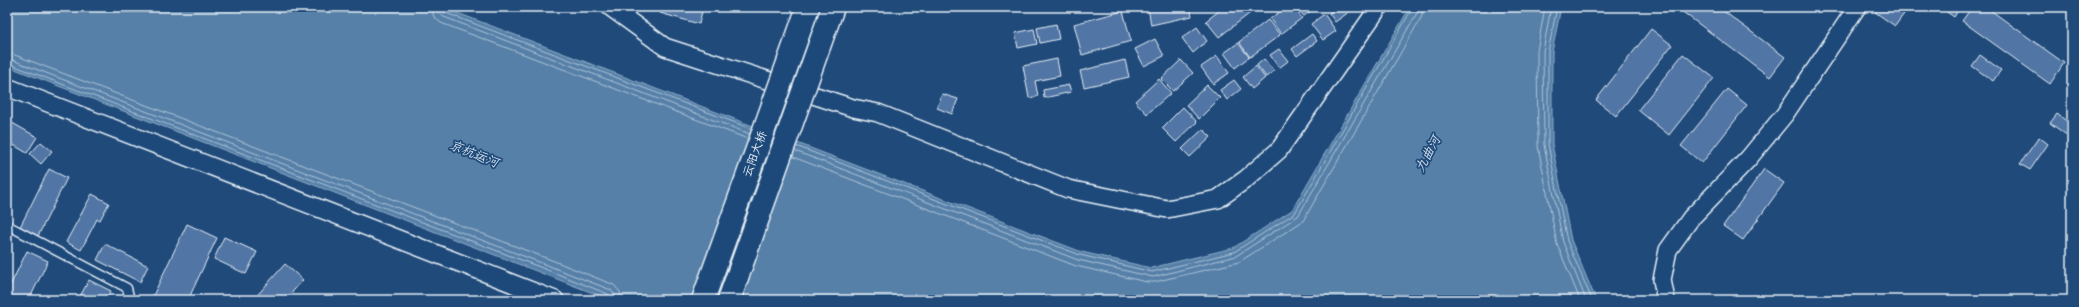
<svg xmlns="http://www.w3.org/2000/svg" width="2079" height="307" viewBox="0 0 2079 307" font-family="'Architects Daughter','LXGW WenKai TC',sans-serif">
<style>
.water{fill:#5680a8;stroke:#90adc8}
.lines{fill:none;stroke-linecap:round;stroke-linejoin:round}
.shore{stroke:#aec4d8;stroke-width:1}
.building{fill:#5174a4;stroke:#e8f1f8}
.lane-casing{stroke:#e8f1f8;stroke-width:11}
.street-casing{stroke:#e8f1f8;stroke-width:20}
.lane{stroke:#1f4a7a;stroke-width:8}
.street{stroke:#1f4a7a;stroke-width:17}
.secondary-bridge-casing{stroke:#e8f1f8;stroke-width:25;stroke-linecap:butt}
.secondary-bridge{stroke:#1f4a7a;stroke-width:22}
.labels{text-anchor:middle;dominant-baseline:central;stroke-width:3.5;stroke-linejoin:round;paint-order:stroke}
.street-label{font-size:12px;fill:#e8f1f8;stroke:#1f4a7a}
.water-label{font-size:13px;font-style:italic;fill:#d2e0ec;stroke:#1f4a7a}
</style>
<rect width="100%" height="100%" fill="#1f4a7a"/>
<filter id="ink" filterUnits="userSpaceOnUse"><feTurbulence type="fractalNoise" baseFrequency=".025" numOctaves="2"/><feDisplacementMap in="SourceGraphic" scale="8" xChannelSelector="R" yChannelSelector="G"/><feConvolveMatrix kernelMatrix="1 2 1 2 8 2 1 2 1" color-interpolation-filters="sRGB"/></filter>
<g filter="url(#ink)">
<!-- water -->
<path class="water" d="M7,7h435l640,245 69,16 82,-20 59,-38 118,-203h151l-9,45v92l19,96 25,60h-985l-604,-234z"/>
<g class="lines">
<!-- shore -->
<g class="shore">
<path d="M431,7l3,10 7,6 307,116"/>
<path d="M438,7l1,6 5,4 306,117"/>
<path d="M443,7l3,6 306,116"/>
<path d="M1545,7l-8,44 1,95 19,98 23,56"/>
<path d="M1551,7l-8,44 1,94 19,97 23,58"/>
<path d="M1557,7l-9,45v92l19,97 25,59"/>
<path d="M7,52l547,209 60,24 6,7 2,8"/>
<path d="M7,58l545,209 59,23 4,5 1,5"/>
<path d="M7,63l543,208 58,23 2,6"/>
<path d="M796,146l284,109 72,17 82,-20 61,-39 118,-206"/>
<path d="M795,151l283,109 75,17 83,-21 62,-40 119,-203 1,-6"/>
<path d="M793,157l283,109 71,16h7l85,-20 64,-41 119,-205 2,-9"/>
</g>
</g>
<!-- building -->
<g class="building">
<path d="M661,7h42l-4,17 -39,-11z"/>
<path d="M1148,7h42l2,9 -41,9z"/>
<path d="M1224,7h34l-39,30 -13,-16z"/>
<path d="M1286,7h7l9,11 -21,16 -11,-15z"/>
<path d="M1296,7h20l-12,9z"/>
<path d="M1337,7h19l-21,15 -6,-9z"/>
<path d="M1676,7h42l67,50 -15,20z"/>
<path d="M1879,7h30l-14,19 -20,-14z"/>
<path d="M1940,7h20l-6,10z"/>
<path d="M1972,7h14l78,56 -14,21 -88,-63z"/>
<path d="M1123,11l8,30 -49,14 -8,-31z"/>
<path d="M1324,14l12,17 -13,9 -12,-16z"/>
<path d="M1268,20l12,15 -30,22 -11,-15z"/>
<path d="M1056,24l3,15 -19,4 -3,-15z"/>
<path d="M1197,27l10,14 -14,12 -11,-15z"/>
<path d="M1034,29l3,15 -19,4 -3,-15z"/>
<path d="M1651,29l21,16 -56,71 -20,-16z"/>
<path d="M1312,34l5,7 -20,15 -5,-7z"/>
<path d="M1155,39l9,17 -20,10 -9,-17z"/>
<path d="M1238,43l11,14 -14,11 -11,-15z"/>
<path d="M1279,49l9,12 -9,7 -9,-13z"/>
<path d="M1683,54l31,24 -45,57 -31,-25z"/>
<path d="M1980,55l21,15 -8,11 -21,-15z"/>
<path d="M1217,56l12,17 -16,11 -12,-17z"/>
<path d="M1057,59l3,17 -25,5 3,15 -9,2 -6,-32z"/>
<path d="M1264,59l10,12 -8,6 -9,-12z"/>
<path d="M1125,60l4,17 -45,10 -4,-16z"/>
<path d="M1181,60l12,13 -20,18 -12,-12z"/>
<path d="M1256,66l9,12 -13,11 -9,-12z"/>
<path d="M1159,79l12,14 -24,21 -12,-13z"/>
<path d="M1234,80l7,9 -14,11 -7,-10z"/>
<path d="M1069,85l2,7 -27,6 -1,-8z"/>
<path d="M1207,85l13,13 -21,21 -13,-14z"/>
<path d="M1727,89l20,16 -45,58 -21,-17z"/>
<path d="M942,94l16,5 -6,15 -15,-6z"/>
<path d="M1183,107l14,15 -21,20 -14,-14z"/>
<path d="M2057,114l15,11v14l-22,-16z"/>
<path d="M7,120l30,17 -10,16 -20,-12z"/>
<path d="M1203,129l8,8 -21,20 -8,-8z"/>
<path d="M2039,137l9,7 -18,26 -10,-6z"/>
<path d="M41,142l11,9 -11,13 -11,-10z"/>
<path d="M49,169l18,9 -29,58 -18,-9z"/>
<path d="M1764,169l20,14 -41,57 -20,-14z"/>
<path d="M92,194l17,9 -9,17 -3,-1 -16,31 -15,-8z"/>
<path d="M187,224l30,14 -29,62h-37z"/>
<path d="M224,237l33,15 -11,22 -32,-15z"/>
<path d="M105,244l43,22 -8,16 -43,-22z"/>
<path d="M27,251l21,10 -19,39h-22v-8z"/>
<path d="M285,264l18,16 -18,20h-32z"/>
<path d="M89,280l22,11 -5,9h-28z"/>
</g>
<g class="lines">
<!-- lane casing -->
<g class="lane-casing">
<path id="lane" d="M7,225l120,63 3,12"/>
</g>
<!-- street casing -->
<g class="street-casing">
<g id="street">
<path d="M610,7l55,40 188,61 25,5 190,76 99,20 51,-10 28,-20 33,-29 100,-143"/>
<path d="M7,87l548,213"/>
<path d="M1666,300l-4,-20 6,-30 23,-32 57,-59 37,-45 72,-107"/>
</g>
</g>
<!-- lane -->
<use href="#lane" class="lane"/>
<!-- street -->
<use href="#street" class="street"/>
<!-- secondary-bridge casing -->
<g class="secondary-bridge-casing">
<g id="secondary-bridge">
<path d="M703,300l105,-293"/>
<path d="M729,300l104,-293"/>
</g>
</g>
<!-- secondary-bridge -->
<use href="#secondary-bridge" class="secondary-bridge"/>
</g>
</g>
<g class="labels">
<!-- street labels -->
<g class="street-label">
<text transform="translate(755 154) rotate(-70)">云阳大桥</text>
</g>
<!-- water labels -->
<g class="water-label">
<text transform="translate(474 154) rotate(22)">京杭运河</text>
<text transform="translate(1428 154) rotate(-62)">九曲河</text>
</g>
</g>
<!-- margin -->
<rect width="2079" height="307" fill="none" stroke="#1f4a7a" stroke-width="24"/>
<rect x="12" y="12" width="2055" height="283" fill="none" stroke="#e8f1f8" stroke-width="1.5" filter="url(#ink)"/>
</svg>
